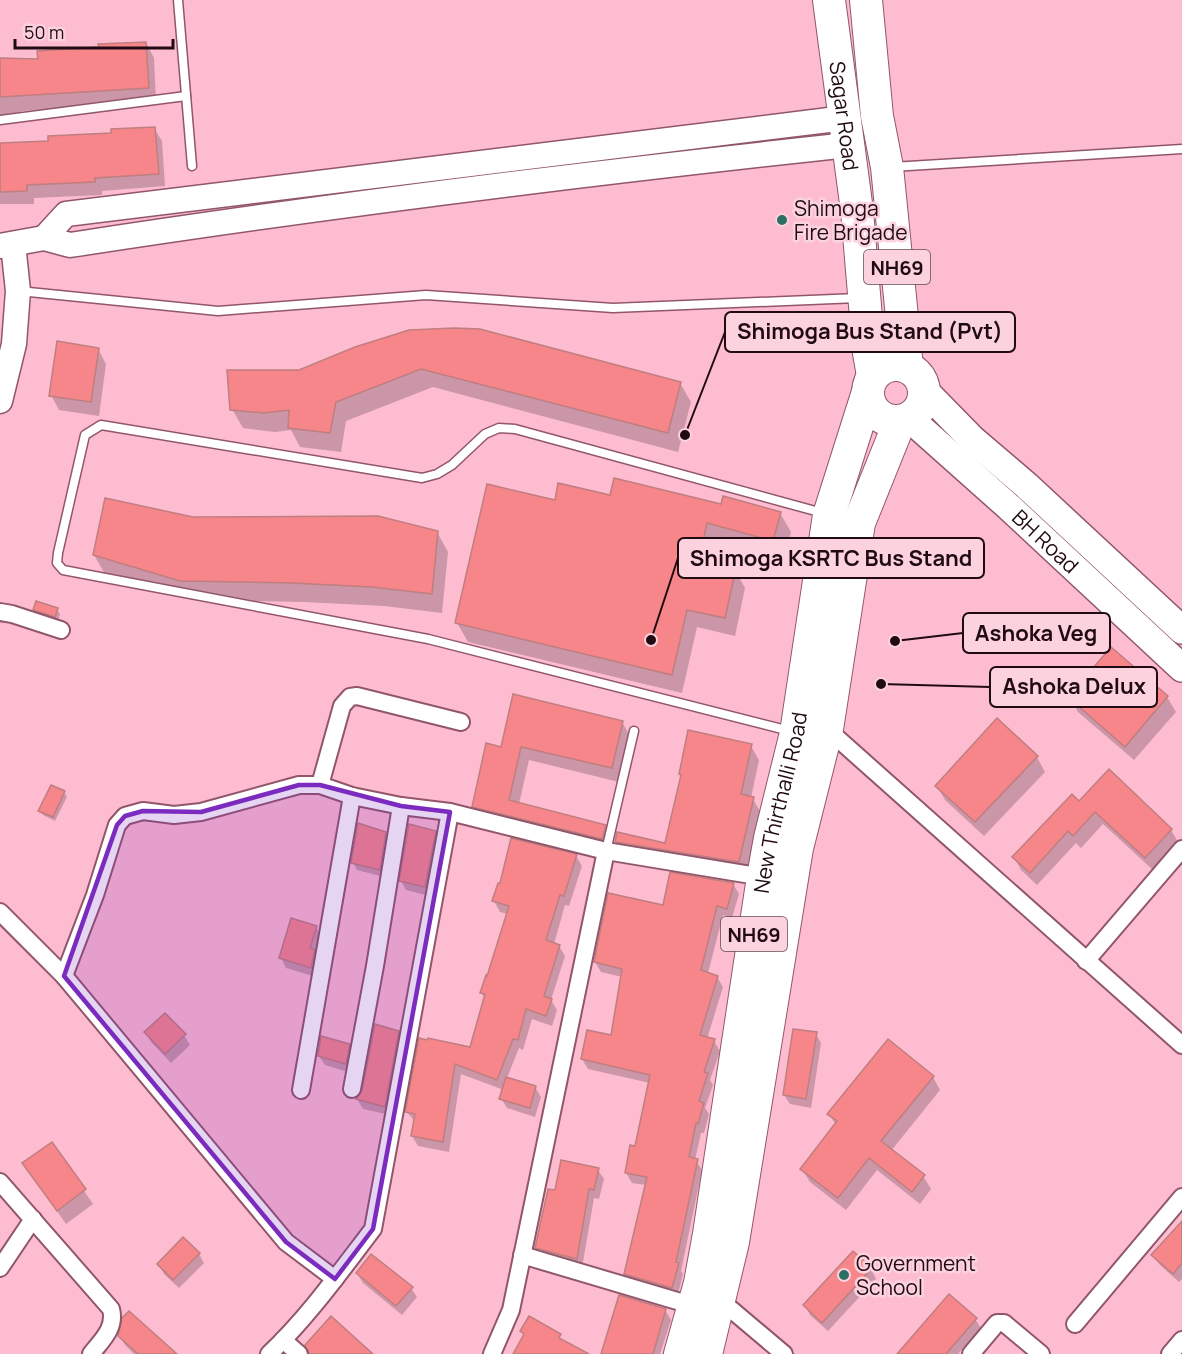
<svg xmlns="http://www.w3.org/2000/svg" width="1182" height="1354" viewBox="0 0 1182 1354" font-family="Manrope,sans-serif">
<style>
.shadow{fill:#0003}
.building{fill:#f7868b;stroke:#bf7e7f;stroke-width:1.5}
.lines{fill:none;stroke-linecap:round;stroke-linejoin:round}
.lane-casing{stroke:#91566a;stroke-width:11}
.street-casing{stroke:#91566a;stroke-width:20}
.secondary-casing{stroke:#91566a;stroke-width:27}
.primary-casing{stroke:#91566a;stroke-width:30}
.highway-casing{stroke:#91566a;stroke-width:34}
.lane{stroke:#fff;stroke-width:8}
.street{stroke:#fff;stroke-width:16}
.secondary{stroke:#fff;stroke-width:24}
.primary{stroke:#fff;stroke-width:27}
.highway{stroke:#fff;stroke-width:32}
.marked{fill:#7b2cbf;fill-opacity:0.2;stroke:#7b2cbf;stroke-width:4.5;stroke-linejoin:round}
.poi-dot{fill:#2b6f62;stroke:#fbd2de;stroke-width:2}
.labels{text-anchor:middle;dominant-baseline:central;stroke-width:5;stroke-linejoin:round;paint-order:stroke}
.shield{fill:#fbd2de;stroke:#624750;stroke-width:1.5}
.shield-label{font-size:20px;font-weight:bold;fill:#210b13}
.street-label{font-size:21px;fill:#210b13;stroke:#fbd2de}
.poi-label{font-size:21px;fill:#210b13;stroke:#fbd2de;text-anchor:start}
.leader{fill:none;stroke:#210b13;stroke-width:2}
.callout-dot{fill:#210b13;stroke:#fbd2de;stroke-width:2}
.callout{fill:#fbd2de;stroke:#210b13;stroke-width:2}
.callout-label{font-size:22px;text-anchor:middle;font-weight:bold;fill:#210b13}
</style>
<rect width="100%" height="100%" fill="#febcd1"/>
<!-- shadow -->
<g class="shadow">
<path d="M146,43l8,15 2,44 -135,9v11h-21v-62l39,1z"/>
<path d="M154,128l8,13 3,45 -63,5v4l-68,3v6h-34v-60l50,-1z"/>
<path d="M454,329l226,54 11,19 -13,50 -245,-65 -87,34 -5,31 -41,-5 -9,-17 -16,2 -32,-4 -11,-19 67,-38z"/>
<path d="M98,349l8,15 -7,52 -40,-6 -8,-15z"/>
<path d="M612,497l110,9 58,7 11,19 -7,26 -67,-17 -5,23 23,6 10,18 -10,48 -38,-9 -15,66 -214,-51 -11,-19 99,-121z"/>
<path d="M193,519l244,13 11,20 -6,61 -58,-7 -80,-4 -112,-2 -87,-26 -11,-19z"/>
<path d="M34,610h23l3,4 -2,7 -21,-7z"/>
<path d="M1112,649l55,48 9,15 -42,48 -56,-48 -8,-14z"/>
<path d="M997,720l40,37 8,15 -61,64 -39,-36 -8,-14z"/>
<path d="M622,722l8,14 -11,46 -90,-22 -10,44 86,22 8,14 -3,12 -128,-32 -8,-13 28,-58z"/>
<path d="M751,746l8,14 -8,38 2,1 8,14 -14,63 -123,-20 -8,-14 50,3 16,-69 -2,-2z"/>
<path d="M64,792l3,5 -12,24 -12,-6 -3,-4z"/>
<path d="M1079,803l92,27 7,12 -25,28 -50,-46 -22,24 -5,-5 -39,42 -16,-15 -7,-13z"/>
<path d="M435,832l5,9 -10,55 -24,-6 -5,-9z"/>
<path d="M385,833l5,8 -6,36 -27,-7 -4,-7z"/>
<path d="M576,856l6,10 -13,40 -4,-1 -11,39 5,2 6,10 -14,44 6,10 -5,16 -20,-7 -9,31 -4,-2 -12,30 28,9 6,10 -6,20 -28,-9 -6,-10 3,-8 -43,-16 -12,78 -31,-6 -6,-10 3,-14 -8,-10 13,-72 51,9 14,-50 -4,-7 27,-78 -8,-2 -6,-11z"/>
<path d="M733,884l6,10 -7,24 -9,-3 -15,58 9,4 6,10 -16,52 7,2 6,10 -10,29 3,5 -8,23 4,6 -5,19h-3l-6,27 7,10 -21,101 2,3 -6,24 -46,-14 -6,-10 21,-89 -14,-2 -6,-10 10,-25 14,-65 -62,-14 -6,-10 30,-22 10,-60 -21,-5 -6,-10 69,-56z"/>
<path d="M316,927l5,10 -5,17 3,6 -3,17 -30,-9 -5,-10z"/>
<path d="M146,1033l38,2 6,10 -19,18 -20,-21z"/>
<path d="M398,1033l5,9 -13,73 -27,-6 -6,-10z"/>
<path d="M816,1034l5,9 -10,65 -21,-4 -6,-9z"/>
<path d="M349,1045l5,10 -3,18 -26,-8 -6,-9z"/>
<path d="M933,1077l7,13 -49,61 32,25 8,13 -11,15 -43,-34 -31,40 -36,-28 -8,-13 34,-44 -7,-11z"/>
<path d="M52,1144l41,60 -27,20 -42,-60z"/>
<path d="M598,1170l6,9 -5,20 -5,-1 -12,70 -40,-11 -6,-9 20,-56z"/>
<path d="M1182,1234v45l-3,3 -20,-18 -6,-9z"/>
<path d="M853,1253l18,16 5,10 -48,52 -18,-16 -5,-10z"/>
<path d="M199,1254l5,9 -25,25 -15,-14 -5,-10z"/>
<path d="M357,1273l54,15 6,9 -15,18 -39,-32z"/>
<path d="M665,1310l6,10 -11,34h-57z"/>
<path d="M129,1313l48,41h-43l-9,-9 -6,-10z"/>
<path d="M975,1319l6,9 -23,26h-59z"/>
</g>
<!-- building -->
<g class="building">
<path d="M146,42l3,46 -149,9v-39l38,1 -1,-8 62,-4 -1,-3z"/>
<path d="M155,127l4,47 -64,4v4l-68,3v6l-27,1v-49l48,-2v-5l63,-3v-4z"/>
<path d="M454,328l26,1 201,53 -13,51 -247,-64 -85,33 -6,31 -42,-5 1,-18 -25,3 -34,-3 -3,-40h72l56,-23 54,-17z"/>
<path d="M57,341l42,7 -8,54 -42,-6z"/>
<path d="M614,478l107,26 2,-8 58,16 -8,29 -66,-18 -8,37 37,8 -11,50 -38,-8 -15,65 -217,-52 32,-139 68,16 3,-17 52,12z"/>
<path d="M105,498l88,19 185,-1 60,15 -6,63 -60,-7 -80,-4 -112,-2 -87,-26z"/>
<path d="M36,601l22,7 -3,9 -22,-7z"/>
<path d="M1111,647l57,49 -43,51 -57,-50z"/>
<path d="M513,694l110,27 -11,47 -91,-21 -12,53 97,25 -4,14 -130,-32 14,-64 15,4z"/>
<path d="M997,718l41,38 -63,66 -40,-36z"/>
<path d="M688,730l64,14 -11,50 13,3 -15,65 -124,-20 2,-10 48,11 16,-68 -2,-1z"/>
<path d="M1109,769l63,60 -27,29 -50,-46 -22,24 -5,-5 -38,42 -18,-16 60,-63 7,7z"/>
<path d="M51,785l14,6 -12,26 -15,-6z"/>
<path d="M358,823l28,9 -6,38 -29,-7z"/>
<path d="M409,824l27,7 -11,56 -26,-6z"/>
<path d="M511,838l66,16 -13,42 -4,-1 -14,45 14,5 -16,51 8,3 -6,17 -20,-7 -8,31 -5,-1 -16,41 -42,-16 -12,78 -32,-6 4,-22 -10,-2 14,-74 8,2 1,-2 42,9 15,-53 -5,-1 6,-18 1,1 22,-70 -17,-5 6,-18h2z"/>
<path d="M670,872l64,11 -7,26 -10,-3 -16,64 17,6 -18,59 15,4 -11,33 4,1 -9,28 5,2 -6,21 -2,-1 -7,34 9,2 -22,103 3,1 -7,25 -48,-14 23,-97 -22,-4 5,-28 5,1 15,-71 -69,-16 6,-29 24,5 11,-66 -28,-7 14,-69 55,12z"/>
<path d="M291,918l26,8 -7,22 5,2 -4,18 -32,-10z"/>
<path d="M165,1013l21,21 -21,20 -21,-22z"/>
<path d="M375,1024l24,7 -14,76 -29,-8 6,-8z"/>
<path d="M793,1029l24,3 -11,67 -23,-4z"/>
<path d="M321,1036l29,8 -4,20 -28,-8z"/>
<path d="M888,1039l46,37 -53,65 44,34 -13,17 -43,-34 -31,40 -38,-29 37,-48 -10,-7z"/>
<path d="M506,1077l30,9 -6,22 -31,-9z"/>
<path d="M52,1142l34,47 -29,22 -35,-48z"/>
<path d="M561,1160l38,8 -5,22 -5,-1 -12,70 -42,-11 13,-59 7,1z"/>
<path d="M1182,1221v42l-9,11 -22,-19z"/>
<path d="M183,1237l17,16 -27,27 -16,-16z"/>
<path d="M853,1251l19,17 -50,55 -19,-18z"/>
<path d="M371,1254l42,33 -17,19 -40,-33z"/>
<path d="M949,1294l28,24 -31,36h-49z"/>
<path d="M619,1295l47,14 -13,45h-52z"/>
<path d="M129,1311l48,43h-39l-20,-18 4,-18z"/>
<path d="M331,1316l42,38h-64l-4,-9z"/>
<path d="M529,1316l32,18 -2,4 30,16h-76l11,-20 -4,-3z"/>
</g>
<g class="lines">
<!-- lane casing -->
<g class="lane-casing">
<g id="lane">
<path d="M178,0l14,166"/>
<path d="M0,120l186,-24"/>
<path d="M892,167l290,-18"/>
<path d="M19,291l199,20 208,-16 187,13 245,-10"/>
<path d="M790,731l-362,-92 -365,-69 -6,-7 1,-10 27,-118 16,-10 321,53 15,-4 15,-9 33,-31 14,-6 16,1 308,84"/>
<path d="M606,851l28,-120"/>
</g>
</g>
<!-- street casing -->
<g class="street-casing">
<g id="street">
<path d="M0,612l12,2 49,16"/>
<path d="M827,729l355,316"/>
<path d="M320,785l22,-79 8,-9 7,-1 104,26"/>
<path d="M0,912l64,64 222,266 49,37"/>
<path d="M1086,961l96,-112"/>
<path d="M64,976l31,-81 22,-70 8,-9 18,-5 31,4 27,-3 98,-27h21l32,11 49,10 49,6 156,39 157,26"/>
<path d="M352,1089l23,-123 26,-160"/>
<path d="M301,1090l51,-294"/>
<path d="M0,1182l111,127c5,19 -9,31 -20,45"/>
<path d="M522,1255l172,51"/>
<path d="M0,1268l33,-49"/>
<path d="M720,1300l64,54"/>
<path d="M1075,1324l107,-127"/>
<path d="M283,1340l16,14"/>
<path d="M269,1354c39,-37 71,-82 104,-125l77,-417"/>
<path d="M492,1354l19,-44 95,-459"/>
<path d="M971,1354l26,-31h7l37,31"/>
<path d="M1170,1354l12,-14"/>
</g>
</g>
<!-- secondary casing -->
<g class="secondary-casing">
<g id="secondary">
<path d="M44,238l22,-24 779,-96"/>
<path d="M0,246l44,-8 26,7c259,-40 518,-72 778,-100"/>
<path d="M0,401l14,-57 4,-53 -5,-47"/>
</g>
</g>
<!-- primary casing -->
<g class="primary-casing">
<g id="primary">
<path d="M924,390l48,49 55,47 155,144"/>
<path id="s1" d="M909,418l100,89 173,161"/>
</g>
</g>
<!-- highway casing -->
<g class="highway-casing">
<g id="highway">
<path id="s2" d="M829,0l28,211 12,142 4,23"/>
<path d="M866,0l11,116 10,51 20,200"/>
<circle cx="896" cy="393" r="28"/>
<path id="s3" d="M680,1354l20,-71 9,-49 54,-357 7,-39 26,-105 33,-218 38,-120"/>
<path d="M706,1354l27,-112 64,-394 30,-119 32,-206 41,-102"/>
</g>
</g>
<!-- lane -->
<use href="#lane" class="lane"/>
<!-- street -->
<use href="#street" class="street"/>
<!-- secondary -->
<use href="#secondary" class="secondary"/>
<!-- primary -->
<use href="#primary" class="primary"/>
<!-- highway -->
<use href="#highway" class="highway"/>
</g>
<!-- marked area -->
<path class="marked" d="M299,785h21l81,21 49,6 -77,417 -38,50 -49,-37 -222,-266 53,-151 8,-9 18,-5 58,1z"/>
<!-- markers -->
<g class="poi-dot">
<circle cx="782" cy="220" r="6"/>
<circle cx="844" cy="1275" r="6"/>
</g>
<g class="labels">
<!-- shield labels -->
<g class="shield">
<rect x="864" y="250" width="66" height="34" rx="4.5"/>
<rect x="721" y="917" width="66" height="34" rx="4.5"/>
</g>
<g class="shield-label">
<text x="897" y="267">NH69</text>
<text x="754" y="934">NH69</text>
</g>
<!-- street labels -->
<g class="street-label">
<text stroke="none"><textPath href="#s2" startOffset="117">Sagar Road</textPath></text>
<text stroke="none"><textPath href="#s1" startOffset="184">BH Road</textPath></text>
<text stroke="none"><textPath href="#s3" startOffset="561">New Thirthalli Road</textPath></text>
</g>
<!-- poi labels -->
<g class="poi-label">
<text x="794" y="208">Shimoga<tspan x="794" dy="24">Fire Brigade</tspan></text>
<text x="856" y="1263">Government<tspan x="856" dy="24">School</tspan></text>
</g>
</g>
<!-- callouts -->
<path class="leader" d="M685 435L725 332M651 640L678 558M895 641L963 633M881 684L990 687"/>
<g class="callout-dot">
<circle cx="685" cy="435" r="6"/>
<circle cx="651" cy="640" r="6"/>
<circle cx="895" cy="641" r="6"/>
<circle cx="881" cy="684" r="6"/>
</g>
<g class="callout">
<rect x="725" y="312" width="290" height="40" rx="6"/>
<rect x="678" y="538" width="306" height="40" rx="6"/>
<rect x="963" y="613" width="147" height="40" rx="6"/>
<rect x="990" y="667" width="167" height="40" rx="6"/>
</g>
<g class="callout-label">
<text x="870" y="339">Shimoga Bus Stand (Pvt)</text>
<text x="831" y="566">Shimoga KSRTC Bus Stand</text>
<text x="1036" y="641">Ashoka Veg</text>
<text x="1074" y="694">Ashoka Delux</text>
</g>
<!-- scale -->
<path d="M15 39v9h158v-9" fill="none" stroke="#210b13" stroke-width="3"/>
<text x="24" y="39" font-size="18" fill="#210b13" stroke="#fbd2de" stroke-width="4.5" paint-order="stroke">50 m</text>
</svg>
